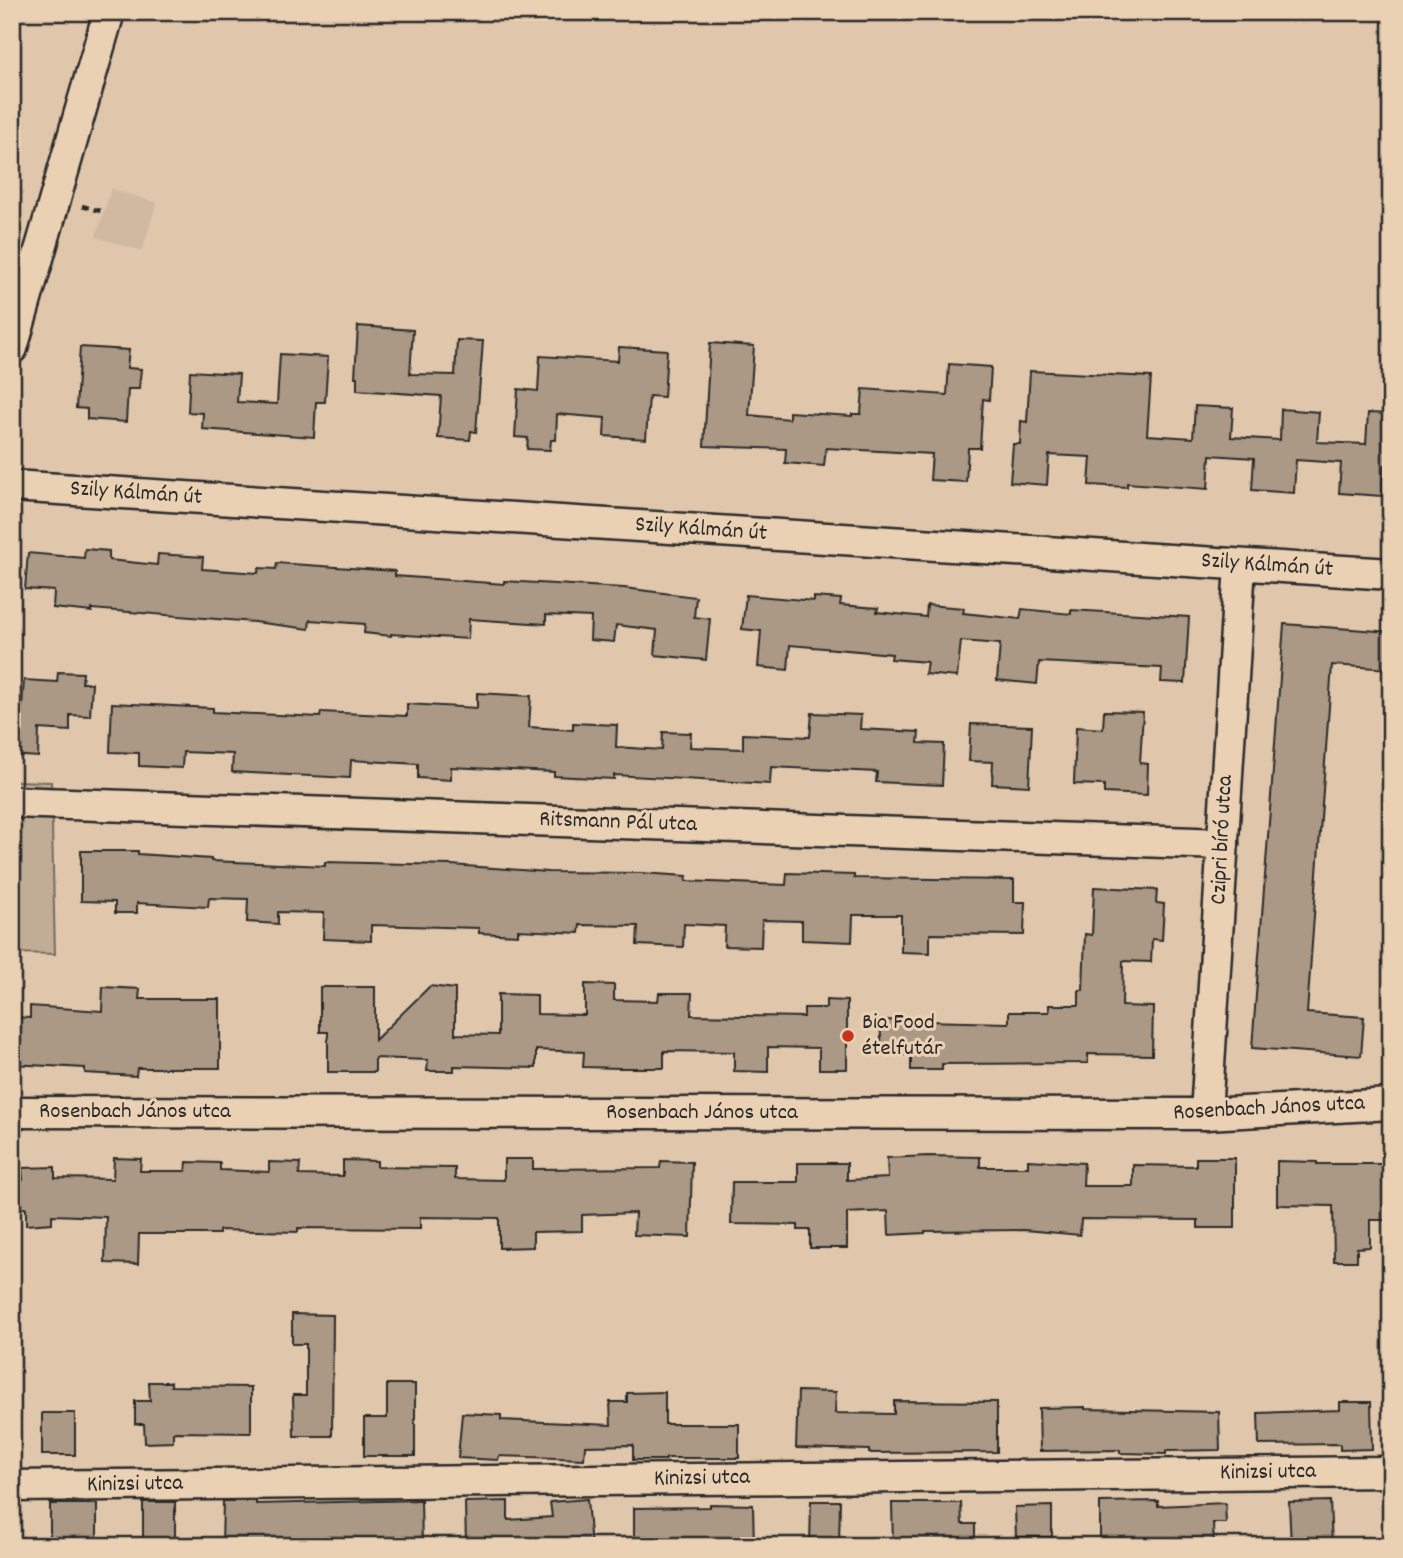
<svg xmlns="http://www.w3.org/2000/svg" width="1403" height="1558" viewBox="0 0 1403 1558" font-family="Dekko,sans-serif">
<style>
.built{fill:#d0b9a0}
.green{fill:#c1ad95;stroke:#766c60;stroke-width:2}
.building{fill:#ab9985;stroke:#2b2b2b;stroke-width:2}
.lines{fill:none;stroke-linecap:round;stroke-linejoin:round}
.minor-casing{stroke:#2b2b2b;stroke-width:35}
.path{stroke:#2b2b2b;stroke-width:4.5;stroke-dasharray:7 5;stroke-linecap:butt}
.minor{stroke:#ebd1b3;stroke-width:30}
.poi-dot{fill:#c8321e;stroke:#ebd1b3;stroke-width:2.5}
.labels{text-anchor:middle;dominant-baseline:central;stroke-width:6;stroke-linejoin:round;paint-order:stroke}
.street-label{font-size:23px;fill:#2b2b2b;stroke:#ebd1b3}
.poi-label{font-size:23px;fill:#2b2b2b;stroke:#ebd1b3;text-anchor:start}
</style>
<rect width="100%" height="100%" fill="#e0c7ab"/>
<filter id="ink" filterUnits="userSpaceOnUse"><feTurbulence type="fractalNoise" baseFrequency=".0143" numOctaves="2"/><feDisplacementMap in="SourceGraphic" scale="14" xChannelSelector="R" yChannelSelector="G"/><feConvolveMatrix kernelMatrix="1 2 1 2 8 2 1 2 1" color-interpolation-filters="sRGB"/></filter>
<g filter="url(#ink)">
<!-- built -->
<path class="built" d="M111,189l46,14 -15,48 -46,-14z"/>
<!-- green -->
<path class="green" d="M12,781l39,1 4,172 -43,-1z"/>
<!-- building -->
<g class="building">
<path d="M358,326l55,4 -3,44 45,1 2,-35 26,1 -7,91 -5,-1 -1,9 -32,-2 3,-42 -84,-6v-13h-2z"/>
<path d="M710,343l44,3 -5,69 40,4v-7l63,4v-2h9l2,-25 84,6 2,-31 42,3 -2,33 -6,-1 -3,49h-12l-2,34 -36,-2 2,-26 -106,-6 -2,18 -39,-3 1,-14 -82,-3z"/>
<path d="M80,347l49,3 -2,18 14,1 -2,20h-11l-2,33 -39,-3v-10l-11,-1z"/>
<path d="M619,347l48,3 -3,47 -15,-1 -3,43 -42,-3 1,-18 -48,-4 -1,26h-5l-1,10 -23,-1 1,-11 -13,-1 3,-48 20,2 2,-35 78,5z"/>
<path d="M280,354l48,3 -3,45h-9l-2,35 -112,-8 1,-16 -15,-1 2,-41 49,3 -2,28 40,2z"/>
<path d="M1030,371l121,6 -4,58 46,3 2,-32 38,2 -2,29 49,3 1,-31 38,3 -2,30 49,2 2,-31 23,1v51h-7l-2,31 -43,-3 2,-30 -45,-3 -2,33 -42,-3 2,-32 -44,-3 -2,34 -81,-6v4l-38,-2 2,-28 -42,-2 -2,30 -37,-3 3,-38h7l1,-23 6,1z"/>
<path d="M85,549l24,2v9l48,5 1,-11 45,3 -1,12 56,4 1,-5 17,1 1,-6 118,8v5l109,8v-3l120,7 72,9 -2,20 16,2 -4,41 -51,-5 2,-25 -41,-5 -2,17 -24,-2 1,-23 -45,-2v9l-77,-5 -1,20 -77,-5v2l-27,-3 1,-9 -55,-4 -1,9 -55,-7 -162,-13v3l-39,-4 1,-17 -29,-2 3,-36 56,5z"/>
<path d="M746,595l68,6v-4l27,2 -1,6 38,3 -1,4 49,5 1,-12 37,3 -1,5 57,6 2,-10 49,5v-4l118,7 -4,66 -24,-1 1,-14 -123,-6 -2,22 -40,-4 3,-36 -39,-3 -4,36 -32,-3 2,-12 -36,-3 1,-5 -102,-9 -2,25 -30,-3 3,-36 -19,-2z"/>
<path d="M1284,624l107,8 -1,37 -58,-4 -25,348 57,4 -3,39 -109,-8z"/>
<path d="M58,672l25,1 -1,10h10l-2,33 -20,-1v16l-31,-2 -1,28 -26,-2v-49l10,1 2,-27 33,2z"/>
<path d="M477,693l54,3 -2,31 44,3v-7l44,2 -1,22 46,3 1,-18 28,1 -1,14 53,2v-15l67,3 2,-24 49,2 -1,14 59,3 -1,11 26,1 -2,41 -66,-3 1,-10 -106,-5 -1,17 -156,-9v4l-60,-3v-4l-103,-5v13l-33,-2v-14l-67,-4 -1,18 -118,-6 1,-18 -50,-2 -1,16 -43,-2v-13l-29,-1 2,-49 101,5v4l107,5 1,-5 86,4v-12l70,4z"/>
<path d="M1104,711l39,1 -3,51 8,1 -1,31 -43,-2v-8l-30,-1 2,-57 27,2z"/>
<path d="M971,724l61,2 -3,60 -37,-2 1,-22 -24,-1z"/>
<path d="M81,851h57v3l73,5v2l114,5v-4l126,3 97,7 93,1 46,3 -1,5 100,4 1,-12 67,2v3l160,2v22h11l-1,33 -94,-1v19l-29,-1v-37h-48l-1,27 -50,-2v-19l-40,-1 -1,27 -37,-1 1,-20 -41,-2 -1,23 -46,-2 1,-19 -58,-1 -1,8 -61,-3v5l-39,-2v-5l-108,-3v16l-48,-2 1,-26 -46,-1v12l-31,-2 1,-23 -39,-1 -1,9 -71,-4v10h-22v-11l-34,-1z"/>
<path d="M1094,887l63,3 -1,13 8,1 -2,36 -10,-1 -1,23 -28,-1 -1,45 31,1 -1,48 -64,-1v9l-146,1v6h-31v-15l-29,-1 -2,-34 129,3v-11h40v-7h30v-15h4l2,-56 7,1z"/>
<path d="M585,984l29,1v15l44,1 1,-8h33l-1,22 113,2v-9h22v-8l21,1v68h-28v-21l-51,-1v25l-34,-1v-19l-70,-1v17h-44l-37,-1 1,-15 -48,-2v18l-82,-2v5h-27l1,-11 -53,-2v14h-47v-40h-8v-45h55v53l55,-54 25,3v45l43,1v-41l39,1v19l48,1z"/>
<path d="M103,987l37,2 -1,10h81v69h-83l-1,8 -51,-3v-5l-73,-4v-47l18,1v-12l72,5z"/>
<path d="M928,1156l52,1v10h48v-7l56,3 -1,23h50v-21l63,1v-8h39v70h-37v-8l-117,-1 -1,16 -55,-5 -100,1v2l-36,2 -1,-24 -41,2v35h-37v-18h-12v-5l-67,-1 1,-42h66v-19h49v17l41,-2 -1,-20z"/>
<path d="M114,1158l27,1 -1,12h46l1,-9 33,1v7l49,2v-10l31,1 -1,12 44,1v-16l34,1v6l78,1v11l49,1v-21h29v10l127,-1 1,-7 31,1 -2,75 -56,-2 1,-22 -53,2v16l-49,1v15l-34,1v-30l-79,-1v12l-122,-1v4l-79,-2v4h-80l-1,30 -33,-1 1,-46 -54,-2v8l-26,2v-17l-9,1 -1,-29h7l-1,-12 33,-1v11l58,1z"/>
<path d="M1277,1161l40,1v2h74v56h-21v27l-13,1v13h-23l-1,-55 -56,-1z"/>
<path d="M292,1314l41,1 -1,121h-38l-1,-41h13v-51h-14z"/>
<path d="M149,1382h22v4l80,1v46l-78,-1v10l-28,1 -1,-19h-9v-23h15z"/>
<path d="M387,1384h28v72h-51v-38h23z"/>
<path d="M798,1391l38,1 -1,21 59,1v-13l103,1v50l-128,1v-3l-73,-2z"/>
<path d="M665,1392v32h74v34h-73v2h-33v-15l-48,1 -1,13 -85,-3 -1,4 -40,-2 4,-45 39,2v5l110,5 -1,-23h17v-9z"/>
<path d="M1340,1402h31l1,47 -32,1v-6l-81,1 -1,-32 82,-3z"/>
<path d="M1085,1407v2l134,3 1,38 -54,1v3l-46,-1v-3l-80,1 -1,-43z"/>
<rect x="42" y="1413" width="33" height="42"/>
<path d="M587,1499l4,47h-125l-1,-44 43,-1v19l44,-3 -2,-15z"/>
<path d="M421,1500l1,44 -200,2 1,-45h33v3z"/>
<path d="M811,1501h29l-1,45h-29z"/>
<path d="M1158,1501v5l67,-3 1,20h-13l1,23h-41l-1,-5h-72v-39z"/>
<path d="M1330,1501l2,45h-41l-2,-44z"/>
<rect x="143" y="1502" width="32" height="44"/>
<path d="M892,1503h69l1,21h13v22h-82z"/>
<rect x="50" y="1504" width="47" height="42"/>
<path d="M710,1504l43,1 1,41h-120v-38l76,-1z"/>
<path d="M1052,1506v31h-36l-1,-30z"/>
</g>
<g class="lines">
<!-- minor casing -->
<g class="minor-casing">
<g id="minor">
<path d="M12,348l97,-336"/>
<path d="M12,486l1379,88"/>
<path d="M12,802l1211,42"/>
<path d="M12,1112l1194,2 185,-10"/>
<path d="M1206,1114l34,-549"/>
<path d="M12,1486l1379,-14"/>
</g>
</g>
<!-- path -->
<path class="path" d="M82,206l22,6"/>
<!-- minor -->
<use href="#minor" class="minor"/>
</g>
</g>
<!-- markers -->
<circle class="poi-dot" cx="848" cy="1036" r="7"/>
<g class="labels">
<!-- street labels -->
<g class="street-label">
<text transform="translate(136 494) rotate(4)">Szily Kálmán út</text>
<text transform="translate(701 530) rotate(4)">Szily Kálmán út</text>
<text transform="translate(1267 566) rotate(4)">Szily Kálmán út</text>
<text transform="translate(618 823) rotate(2)">Ritsmann Pál utca</text>
<text transform="translate(1223 840) rotate(-87)">Czipri bíró utca</text>
<text transform="translate(1269 1109) rotate(-3)">Rosenbach János utca</text>
<text x="135" y="1112">Rosenbach János utca</text>
<text x="702" y="1113">Rosenbach János utca</text>
<text transform="translate(1268 1473) rotate(-1)">Kinizsi utca</text>
<text transform="translate(702 1479) rotate(-1)">Kinizsi utca</text>
<text transform="translate(135 1485) rotate(-1)">Kinizsi utca</text>
</g>
<!-- poi labels -->
<g class="poi-label">
<text x="862" y="1023">Bia Food<tspan x="862" dy="26">ételfutár</tspan></text>
</g>
</g>
<!-- margin -->
<rect width="1403" height="1558" fill="none" stroke="#ebd1b3" stroke-width="42"/>
<rect x="21" y="21" width="1361" height="1516" fill="none" stroke="#2b2b2b" stroke-width="2.5" filter="url(#ink)"/>
</svg>
